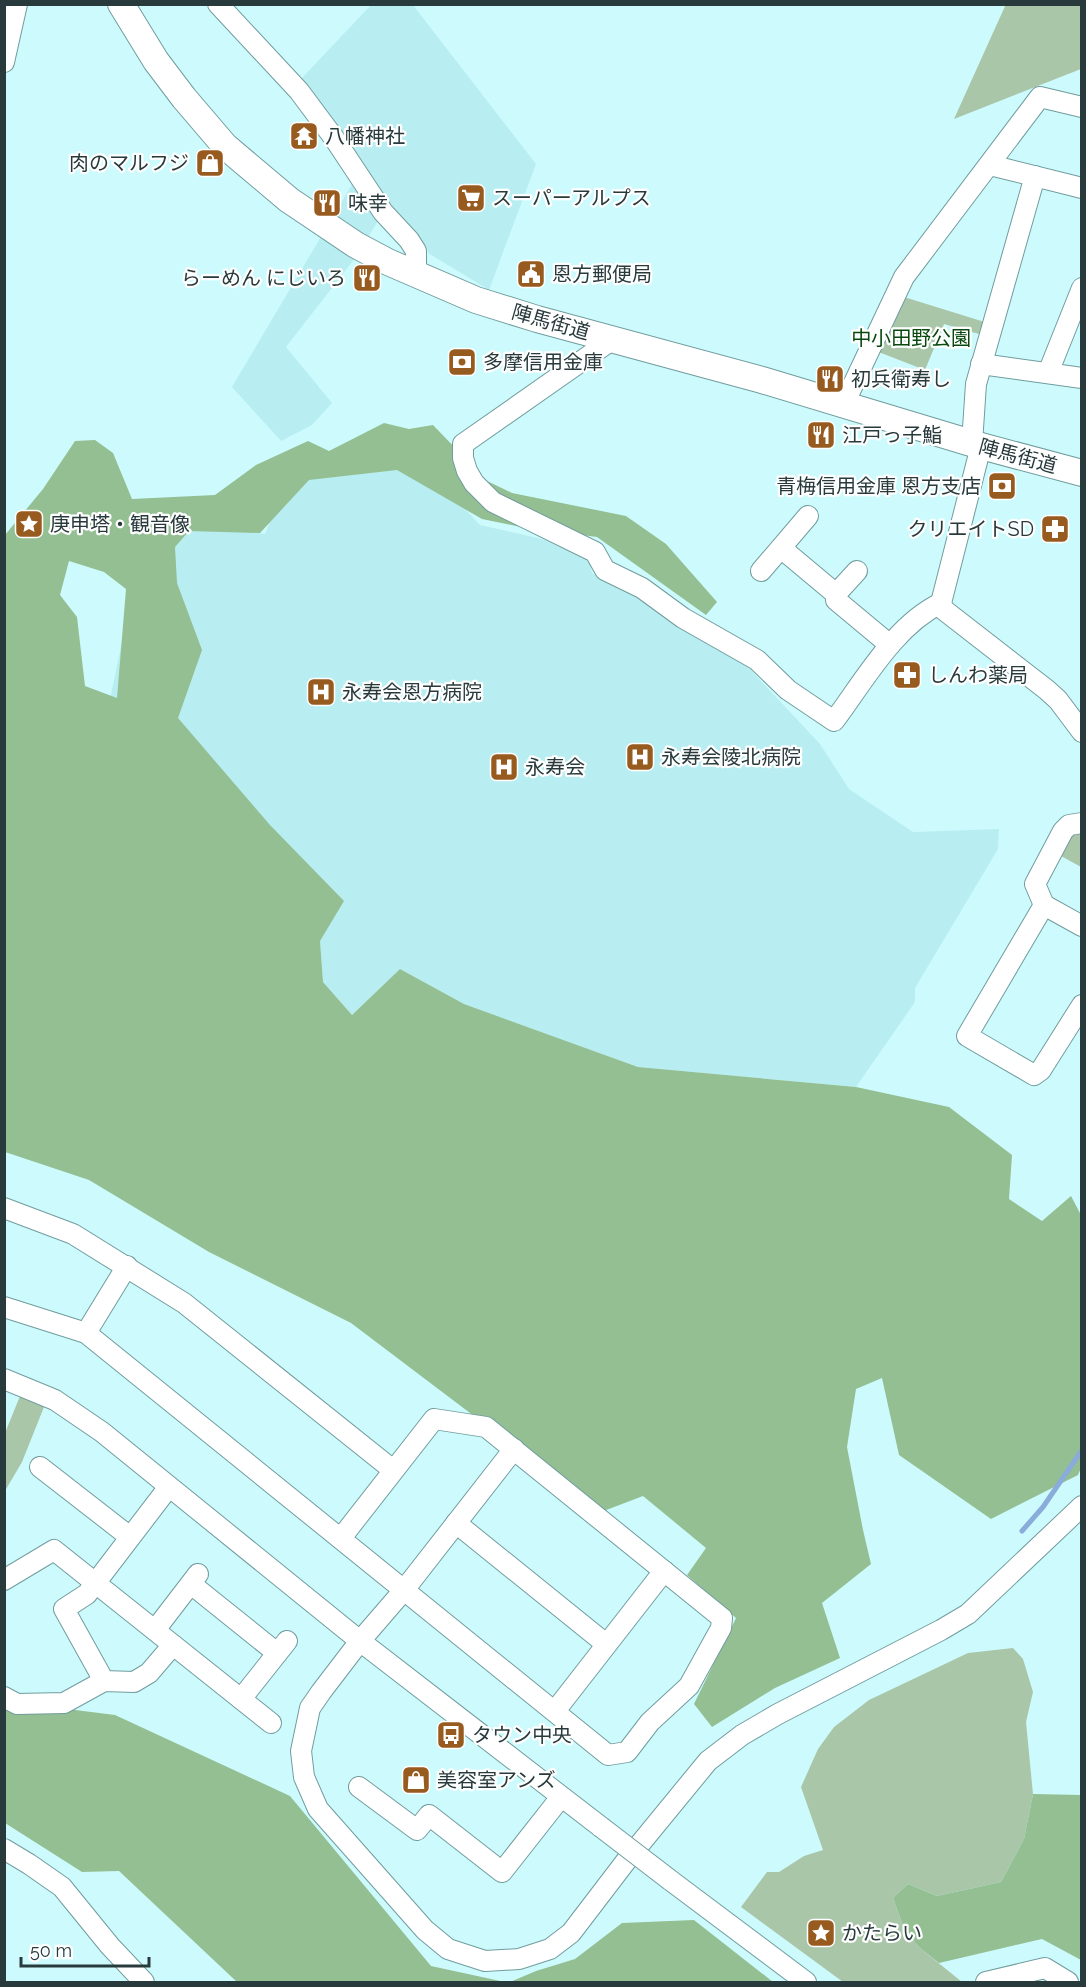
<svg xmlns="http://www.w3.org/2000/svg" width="1086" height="1987" viewBox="0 0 1086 1987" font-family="Raleway,'Noto Sans JP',sans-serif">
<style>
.built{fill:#b8eef1}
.green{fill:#aac6a9}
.forest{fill:#94bf92;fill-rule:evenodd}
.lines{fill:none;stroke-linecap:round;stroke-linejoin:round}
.stream{stroke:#89acda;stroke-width:5}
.minor-casing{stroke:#719c9e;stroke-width:22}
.major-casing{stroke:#719c9e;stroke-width:28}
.minor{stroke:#fff;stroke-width:20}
.major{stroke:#fff;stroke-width:26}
.minor-bridge-casing{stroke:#719c9e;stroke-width:22;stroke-linecap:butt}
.minor-bridge{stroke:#fff;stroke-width:20}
.labels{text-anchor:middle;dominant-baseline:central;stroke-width:4.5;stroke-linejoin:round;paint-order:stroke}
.poi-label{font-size:20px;fill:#283a3b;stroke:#fefefe;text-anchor:start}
.street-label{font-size:20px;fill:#283a3b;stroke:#fefefe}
.park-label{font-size:20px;fill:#08490f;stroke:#fefefe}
</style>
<rect width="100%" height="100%" fill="#cdfbfd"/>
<!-- built -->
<g class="built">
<path d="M371,5h42l123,159 -47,126 -61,-37 -1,-6 -40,-41 -31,51 -70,90 46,56 -20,22 -31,16 -49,-54 129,-218 -61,-89z"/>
<path d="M409,449l71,76 62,14 47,20 3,14 21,13 29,13 104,66 74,79 29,45 64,43 86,-3 -1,20 -83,139v14l-59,85 -218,-20 -174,-63 -64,-35 -48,46 -29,-33 -3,-41 -211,-237 23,-110 40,-74 93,14 15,-37 36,-28z"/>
</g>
<!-- green -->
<g class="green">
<path d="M1006,4l75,1v64l-127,50z"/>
<path d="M904,297l87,27 -5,12 -42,-12 -19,46 -49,-19z"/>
<path d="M1081,823v44l-29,-16z"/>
<path d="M20,1396l24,11 -22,55 -17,29v-58z"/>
<path d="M1013,1648l10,11 10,33 -7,30 7,72 -9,45 -23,43 -64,14 -29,-12 -15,14 12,33 15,17 42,34h-119l-102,-75 26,-35h12l25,-16 19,-6 -22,-63 17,-38 16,-22 35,-27 99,-47z"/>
</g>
<!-- forest -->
<g class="forest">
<path d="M384,423l25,6 24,-4 54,56 25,12 114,23 40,28 51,58 -11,13 -109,-78 -76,-10 -39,-8 -85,-49 -88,10 -49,53 -71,-2 -14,16 2,36 25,67 -24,68 92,107 74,76 -24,40 3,41 29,33 48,-46 64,35 174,63 218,20 93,20 63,48 -3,44 33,22 29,-25 10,19v253l-3,7 -87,44 -92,-64 -17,-77 -26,11 -9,58 16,83 8,34 -49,39 18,55 -65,30 -63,39 -18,-23 42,-86 -49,-43 19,-27 -63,-52 -42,16 -250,-189 -142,-71 -120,-72 -84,-28v-617l38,-46 32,-48 20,-1 18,13 19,46 83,-4 41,-30 52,-24 21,10zM69,561l35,11 22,17 -9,109 -32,-12 -8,-69 -17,-22z"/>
<path d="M4,1701l111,14 175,81 141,170 74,16h-268l-118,-111 -37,1 -77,-49z"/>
<path d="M1033,1794l48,1v165l-39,-21 -103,24 -19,-15 -15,-17 -12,-33 15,-14 29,12 64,-14 23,-43z"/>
<path d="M694,1920l79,62h-263l26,-11 39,-12 47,-36z"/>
</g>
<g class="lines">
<!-- stream -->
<path class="stream" d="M1022,1531l21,-24 39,-57"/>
<!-- minor casing -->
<g class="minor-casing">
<g id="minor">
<path d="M218,4l81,87 35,47 49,74 26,28 7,11v25"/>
<path d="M4,62l13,-58"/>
<path d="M990,165l92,23"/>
<path d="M613,339l-150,105v14l4,13 7,12 19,19 102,50 10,18 37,18 41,30 74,42 31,30 46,31c30,-40 61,-96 107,-118"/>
<path d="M981,364l101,14"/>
<path d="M1048,373l34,-85"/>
<path d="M843,406l61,-129 136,-180 42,10"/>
<path d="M972,443l4,-59 59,-208"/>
<path d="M981,446l-40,157 3,7 103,80 11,10 24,32"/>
<path d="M781,548l55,46v6l54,45"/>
<path d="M761,571l47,-55"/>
<path d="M836,594l21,-23"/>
<path d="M1082,823l-13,2 -6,6 -28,53 9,21 38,21"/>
<path d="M1044,905l-77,131 67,39 7,-5 41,-65"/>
<path d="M4,1208l69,26 111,69 209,167"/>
<path d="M4,1307l82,26 522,422 19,-3 23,-30 39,-36 32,-58 1,-10 -236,-191 -52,-8 -93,119"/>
<path d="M86,1333l41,-67"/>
<path d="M4,1379l51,21 47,32 258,209 241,186"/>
<path d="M514,1449l-110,141 -44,51 -39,51 -11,16 -9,43 3,26 14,32 107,121 23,19 37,12 34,-2 31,-10 21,-16 55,-72 82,-100 34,-26 36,-21 163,-84 27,-16 114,-108"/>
<path d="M40,1467l90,70"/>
<path d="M456,1523l150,121"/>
<path d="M4,1580l50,-30 217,173"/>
<path d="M191,1584l86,69"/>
<path d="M155,1630l43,-56"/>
<path d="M104,1681l-40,-72 23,-15 81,-106"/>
<path d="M4,1697l13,7 47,-1 40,-22 30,1 15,-9 24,-28"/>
<path d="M241,1699l46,-58"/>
<path d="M555,1711l109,-140"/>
<path d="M359,1787l58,43 12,-15 73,57 59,-75"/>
<path d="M4,1849l25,15 33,23 48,59 34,36"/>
<path d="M670,1880l136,102"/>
<path d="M986,1982l59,-14 23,14"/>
</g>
</g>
<!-- major casing -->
<g class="major-casing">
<path id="major" d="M121,4l35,57 28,37 41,48 64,54 67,45 32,17 88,38 61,19 225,61 219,66 101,27"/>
</g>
<!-- minor -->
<use href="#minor" class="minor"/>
<!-- major -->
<use href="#major" class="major"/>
<!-- minor-bridge casing -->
<g class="minor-bridge-casing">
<path id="minor-bridge" d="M601,1827l69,53"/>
</g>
<!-- minor-bridge -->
<use href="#minor-bridge" class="minor-bridge"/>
</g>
<!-- icons -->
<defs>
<g id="temple-square" transform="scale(1.5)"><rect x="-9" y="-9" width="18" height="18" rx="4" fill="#985b1f" stroke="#fefefe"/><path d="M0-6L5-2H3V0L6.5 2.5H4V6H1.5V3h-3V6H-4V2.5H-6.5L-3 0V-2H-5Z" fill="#fff"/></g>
<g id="shop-square" transform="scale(1.5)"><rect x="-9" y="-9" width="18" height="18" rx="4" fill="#985b1f" stroke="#fefefe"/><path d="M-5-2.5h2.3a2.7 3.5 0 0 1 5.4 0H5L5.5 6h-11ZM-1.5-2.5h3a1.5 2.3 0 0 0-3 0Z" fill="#fff"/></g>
<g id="supermarket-square" transform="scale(1.5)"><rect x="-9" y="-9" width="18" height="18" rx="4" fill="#985b1f" stroke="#fefefe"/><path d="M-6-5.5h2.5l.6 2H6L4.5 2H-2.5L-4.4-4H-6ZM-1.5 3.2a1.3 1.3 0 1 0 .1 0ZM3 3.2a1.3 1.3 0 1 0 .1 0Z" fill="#fff"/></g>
<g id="restaurant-square" transform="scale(1.5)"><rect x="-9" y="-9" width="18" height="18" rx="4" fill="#985b1f" stroke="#fefefe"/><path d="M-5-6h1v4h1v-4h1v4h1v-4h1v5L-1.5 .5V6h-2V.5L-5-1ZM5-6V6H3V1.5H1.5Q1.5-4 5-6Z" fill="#fff"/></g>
<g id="civic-square" transform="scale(1.5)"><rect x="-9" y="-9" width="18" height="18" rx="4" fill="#985b1f" stroke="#fefefe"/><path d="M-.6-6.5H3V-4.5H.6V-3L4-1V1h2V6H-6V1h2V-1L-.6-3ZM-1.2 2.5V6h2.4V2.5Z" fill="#fff"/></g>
<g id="bank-square" transform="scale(1.5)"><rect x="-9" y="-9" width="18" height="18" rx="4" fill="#985b1f" stroke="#fefefe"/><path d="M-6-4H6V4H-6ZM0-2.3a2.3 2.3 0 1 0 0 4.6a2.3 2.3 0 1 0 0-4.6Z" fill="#fff"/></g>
<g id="sight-square" transform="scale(1.5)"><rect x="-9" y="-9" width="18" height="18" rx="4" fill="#985b1f" stroke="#fefefe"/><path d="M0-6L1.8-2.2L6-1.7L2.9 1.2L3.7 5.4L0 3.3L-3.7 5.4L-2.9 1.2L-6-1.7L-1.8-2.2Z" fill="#fff"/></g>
<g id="pharmacy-square" transform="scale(1.5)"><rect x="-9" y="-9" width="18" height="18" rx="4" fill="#985b1f" stroke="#fefefe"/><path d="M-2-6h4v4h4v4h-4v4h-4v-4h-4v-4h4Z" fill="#fff"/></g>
<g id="hospital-square" transform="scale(1.5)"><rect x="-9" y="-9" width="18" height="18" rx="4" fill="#985b1f" stroke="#fefefe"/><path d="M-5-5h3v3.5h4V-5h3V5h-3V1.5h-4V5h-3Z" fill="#fff"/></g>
<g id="bus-square" transform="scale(1.5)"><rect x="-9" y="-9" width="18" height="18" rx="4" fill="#985b1f" stroke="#fefefe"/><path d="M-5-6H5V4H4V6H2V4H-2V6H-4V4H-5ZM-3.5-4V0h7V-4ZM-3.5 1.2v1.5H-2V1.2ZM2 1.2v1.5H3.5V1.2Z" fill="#fff"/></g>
</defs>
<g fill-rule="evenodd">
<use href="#temple-square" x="304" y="136"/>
<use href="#shop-square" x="210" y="163"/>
<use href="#supermarket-square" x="471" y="198"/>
<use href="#restaurant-square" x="327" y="203"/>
<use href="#civic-square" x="531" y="274"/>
<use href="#restaurant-square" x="367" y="278"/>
<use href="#bank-square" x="462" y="362"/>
<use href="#restaurant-square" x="830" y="379"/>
<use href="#restaurant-square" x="821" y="435"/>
<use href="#bank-square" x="1002" y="486"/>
<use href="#sight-square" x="29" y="524"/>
<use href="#pharmacy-square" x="1055" y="529"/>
<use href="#pharmacy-square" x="907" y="675"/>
<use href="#hospital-square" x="321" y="692"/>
<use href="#hospital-square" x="640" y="757"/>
<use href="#hospital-square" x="504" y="767"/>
<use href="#bus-square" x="451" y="1735"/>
<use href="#shop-square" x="416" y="1780"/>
<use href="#sight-square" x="821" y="1933"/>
</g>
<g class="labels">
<!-- poi labels -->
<g class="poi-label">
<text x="325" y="136">八幡神社</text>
<text x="189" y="163" text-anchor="end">肉のマルフジ</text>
<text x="492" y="198">スーパーアルプス</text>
<text x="348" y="203">味幸</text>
<text x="552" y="274">恩方郵便局</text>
<text x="346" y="278" text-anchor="end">らーめん にじいろ</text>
<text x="483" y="362">多摩信用金庫</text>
<text x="851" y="379">初兵衛寿し</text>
<text x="842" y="435">江戸っ子鮨</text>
<text x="981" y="486" text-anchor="end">青梅信用金庫 恩方支店</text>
<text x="50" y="524">庚申塔・観音像</text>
<text x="1034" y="529" text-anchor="end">クリエイトSD</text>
<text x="928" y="675">しんわ薬局</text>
<text x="342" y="692">永寿会恩方病院</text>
<text x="661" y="757">永寿会陵北病院</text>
<text x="525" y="767">永寿会</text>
<text x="472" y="1735">タウン中央</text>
<text x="437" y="1780">美容室アンズ</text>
<text x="842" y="1933">かたらい</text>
</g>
<!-- street labels -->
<g class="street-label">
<text transform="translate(551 322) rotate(16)">陣馬街道</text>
<text transform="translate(1018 456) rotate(15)">陣馬街道</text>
</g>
<!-- park labels -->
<g class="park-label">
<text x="911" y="338">中小田野公園</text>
</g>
</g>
<!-- border -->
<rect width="1086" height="1987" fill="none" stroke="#283a3b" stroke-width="12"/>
<!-- scale -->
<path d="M21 1957v9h128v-9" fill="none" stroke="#283a3b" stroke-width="3"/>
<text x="30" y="1957" font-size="18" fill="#283a3b" stroke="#fefefe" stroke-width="4.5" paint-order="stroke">50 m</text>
</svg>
